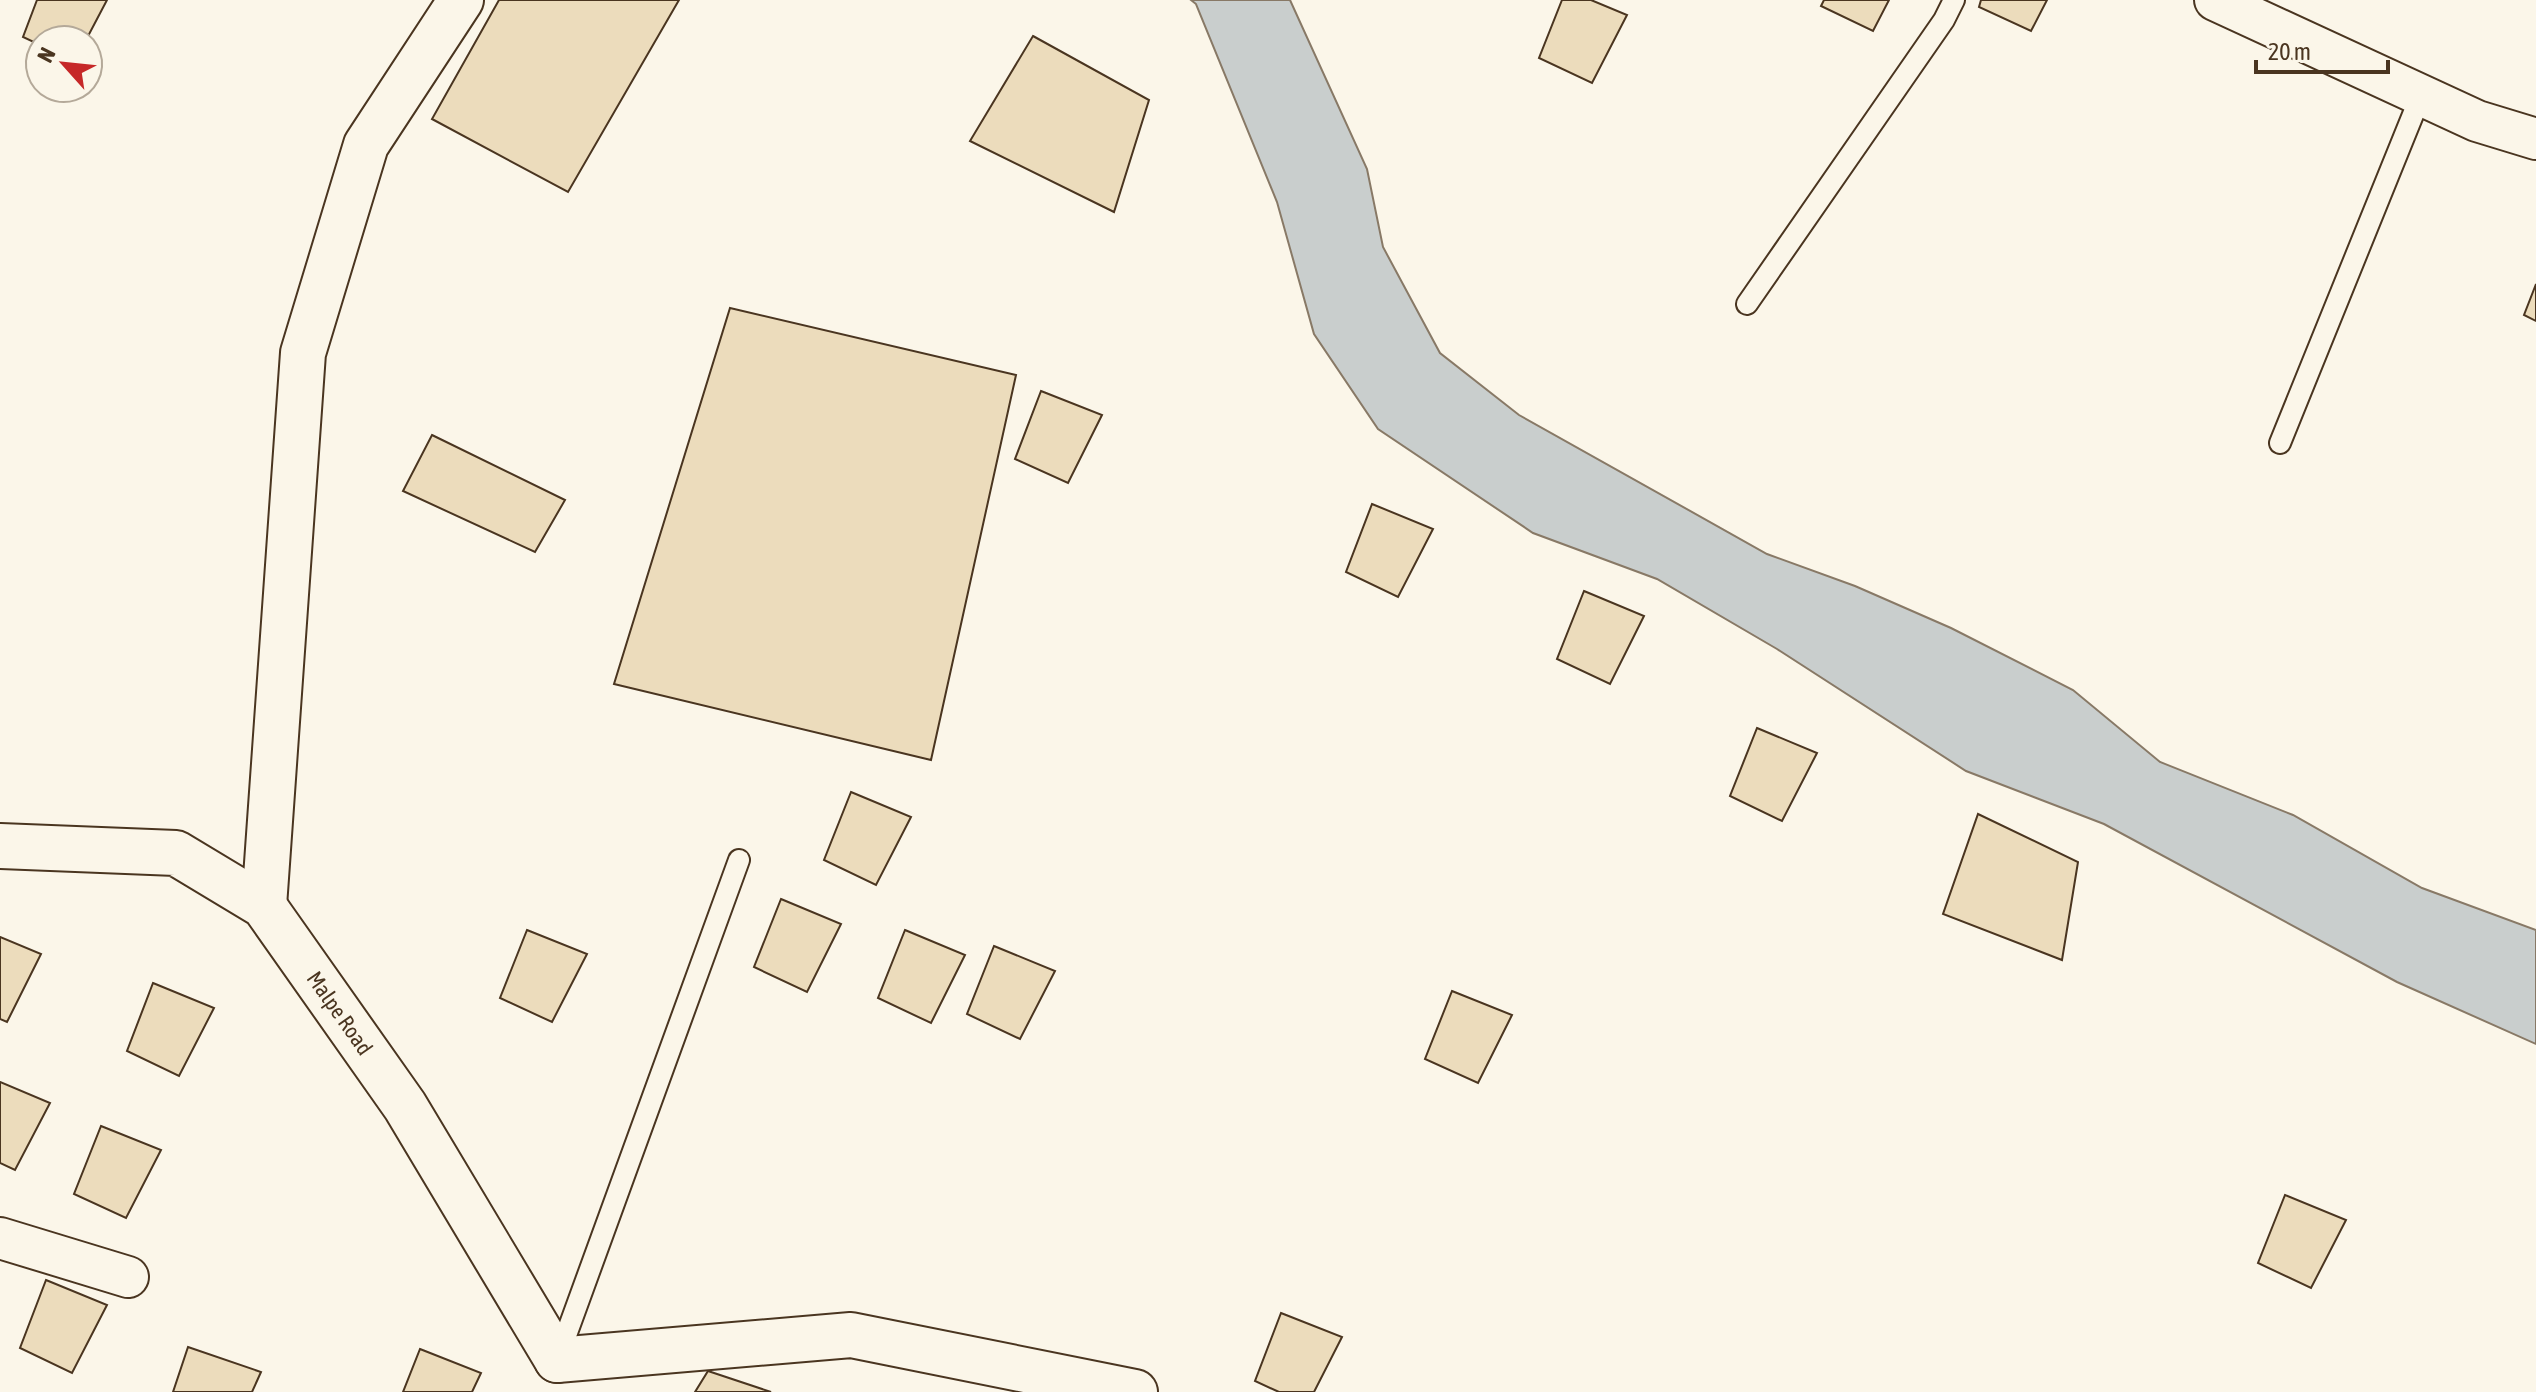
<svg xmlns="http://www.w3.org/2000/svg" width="2536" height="1392" viewBox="0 0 2536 1392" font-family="'Asap Condensed',sans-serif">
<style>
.water{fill:#c9cecd;stroke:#887966;stroke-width:2}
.building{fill:#ecdcbc;stroke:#4a3520;stroke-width:2}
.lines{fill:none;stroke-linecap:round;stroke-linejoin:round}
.lane-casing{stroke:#4a3520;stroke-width:24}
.street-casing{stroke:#4a3520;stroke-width:44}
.secondary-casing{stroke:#4a3520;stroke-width:48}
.lane{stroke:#fbf6e9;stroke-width:20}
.street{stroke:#fbf6e9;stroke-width:40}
.secondary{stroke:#fbf6e9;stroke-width:44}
.labels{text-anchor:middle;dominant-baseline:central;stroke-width:6;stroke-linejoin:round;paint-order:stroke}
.street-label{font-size:22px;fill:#4a3520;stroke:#fbf6e9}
</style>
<rect width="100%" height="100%" fill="#fbf6e9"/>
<!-- water -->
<path class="water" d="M1191,0h99l77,169 16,78 57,106 79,62 248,139 88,32 96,42 122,62 87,72 133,53 129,73 114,42v114l-139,-62 -293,-158 -138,-53 -189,-122 -120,-70 -124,-46 -155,-104 -64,-95 -37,-132 -81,-198z"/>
<!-- building -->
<g class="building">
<path d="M37,0h70l-21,40h-46v5l-17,-8z"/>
<path d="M499,0h180l-111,192 -136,-73z"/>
<path d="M1562,0h29l36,15 -35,68 -53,-25z"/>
<path d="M1824,0h65l-16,31 -52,-25z"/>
<path d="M1981,0h66l-16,31 -52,-24z"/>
<path d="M1033,36l116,64 -35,112 -144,-71z"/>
<path d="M2536,284v37l-12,-6z"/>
<path d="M730,308l286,67 -85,385 -317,-76z"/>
<path d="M1041,391l61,24 -34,68 -53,-24z"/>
<path d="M432,435l133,65 -30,52 -132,-61z"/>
<path d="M1372,504l61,25 -35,68 -52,-25z"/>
<path d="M1584,591l60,25 -34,68 -53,-25z"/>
<path d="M1757,728l60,25 -35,68 -52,-25z"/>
<path d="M851,792l60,25 -35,68 -52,-25z"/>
<path d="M1978,814l100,48 -16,98 -119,-46z"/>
<path d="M781,899l60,25 -34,68 -53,-25z"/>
<path d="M527,930l60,24 -35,68 -52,-24z"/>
<path d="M905,930l60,25 -34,68 -53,-25z"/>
<path d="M0,937l41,17 -34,68 -7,-3z"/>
<path d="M994,946l61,25 -35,68 -53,-25z"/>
<path d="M153,983l61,25 -35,68 -52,-25z"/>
<path d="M1452,991l60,24 -34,68 -53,-24z"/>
<path d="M0,1082l50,21 -35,67 -15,-7z"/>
<path d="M101,1126l60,24 -35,68 -52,-24z"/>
<path d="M2285,1195l61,25 -35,68 -53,-25z"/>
<path d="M46,1280l61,25 -35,68 -52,-25z"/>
<path d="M1281,1313l61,24 -28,55h-35l-24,-11z"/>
<path d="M188,1347l73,25 -9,20h-79z"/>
<path d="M420,1349l61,24 -9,19h-69z"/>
<path d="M708,1371l63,21h-76z"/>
</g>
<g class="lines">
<!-- lane casing -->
<g class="lane-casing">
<g id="lane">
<path d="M1747,304l197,-284 10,-20"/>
<path d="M2280,443l141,-348"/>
<path d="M557,1360l182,-500"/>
</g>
</g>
<!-- street casing -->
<g class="street-casing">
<g id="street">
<path d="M2215,0l262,121 59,18"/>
<path d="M0,1238l128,39"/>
</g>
</g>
<!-- secondary casing -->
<g class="secondary-casing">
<g id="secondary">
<path d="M0,846l176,7 88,53 141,200 152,254"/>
<path d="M264,906l39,-553 63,-208 95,-145"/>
<path d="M557,1360l294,-25 284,57"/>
</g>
</g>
<!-- lane -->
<use href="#lane" class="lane"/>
<!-- street -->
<use href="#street" class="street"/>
<!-- secondary -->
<use href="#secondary" class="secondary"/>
</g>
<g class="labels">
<!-- street labels -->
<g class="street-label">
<text transform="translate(340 1013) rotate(55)">Malpe Road</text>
</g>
</g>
<!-- north arrow -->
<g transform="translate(64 64) rotate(297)"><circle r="38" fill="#fbf6e9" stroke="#b4a999" stroke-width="2"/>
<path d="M0-6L14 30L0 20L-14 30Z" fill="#c62828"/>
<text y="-12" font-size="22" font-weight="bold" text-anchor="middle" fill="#4a3520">N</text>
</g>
<!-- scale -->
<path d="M2256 60v12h132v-12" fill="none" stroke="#4a3520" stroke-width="4"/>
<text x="2268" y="60" font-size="24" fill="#4a3520" stroke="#fbf6e9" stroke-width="6" paint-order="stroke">20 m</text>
</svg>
